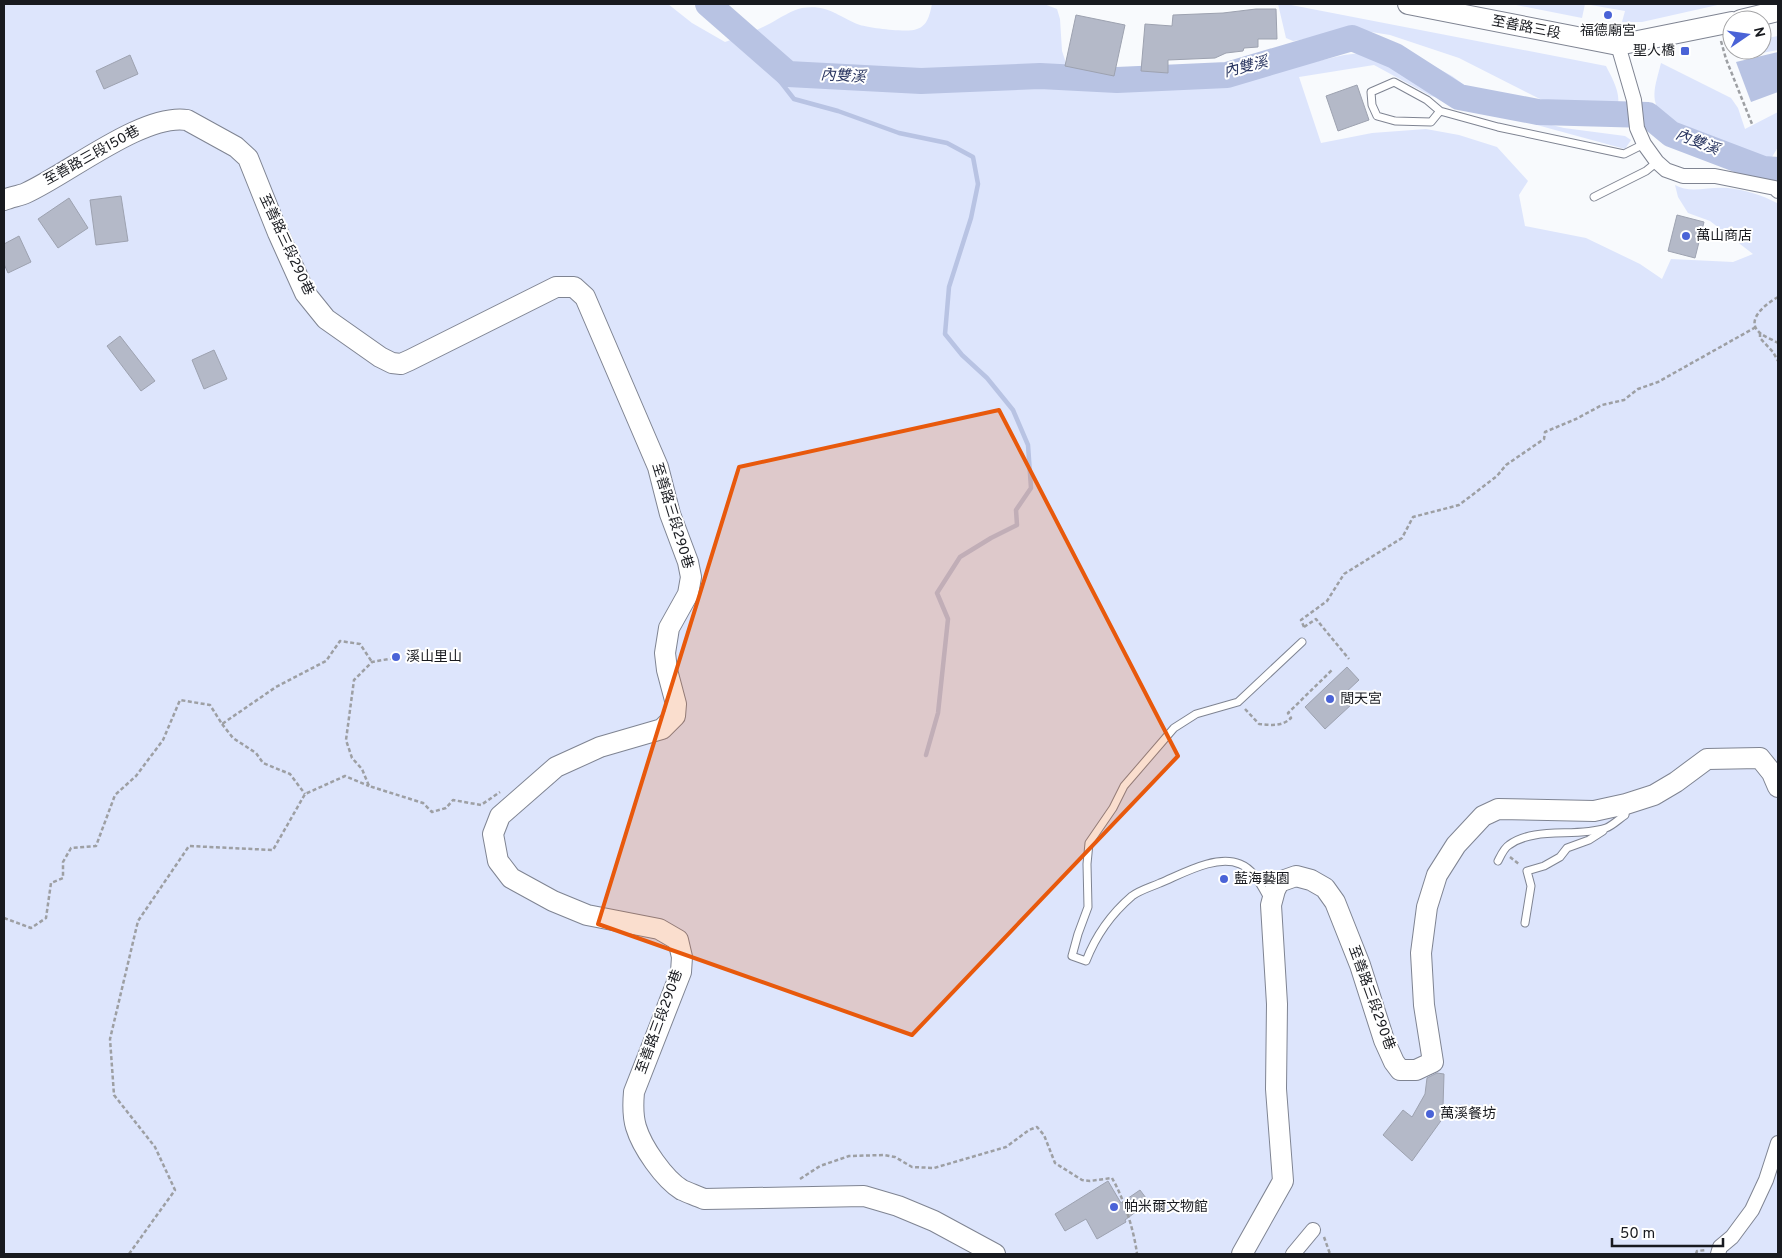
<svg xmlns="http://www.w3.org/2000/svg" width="1782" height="1258" viewBox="0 0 1782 1258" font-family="Overpass,'Noto Sans TC',sans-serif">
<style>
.green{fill:#dde5fc}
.water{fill:#b8c3e3}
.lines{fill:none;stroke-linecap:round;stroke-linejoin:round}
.stream{stroke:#b8c3e3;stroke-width:4.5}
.river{stroke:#b8c3e3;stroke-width:26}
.building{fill:#b4b9c8;stroke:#9da2b0}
.lane-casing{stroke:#7f8492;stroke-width:9}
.street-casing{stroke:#7f8492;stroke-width:16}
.secondary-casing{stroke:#7f8492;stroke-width:22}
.path{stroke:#9d9fa3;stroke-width:2.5;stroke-dasharray:4 2.5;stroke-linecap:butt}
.lane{stroke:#fff;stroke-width:7}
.street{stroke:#fff;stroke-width:14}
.secondary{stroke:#fff;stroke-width:20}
.marked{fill:#e8590c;fill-opacity:0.2;stroke:#e8590c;stroke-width:4;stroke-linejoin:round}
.poi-dot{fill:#4a63d7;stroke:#fff;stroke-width:2}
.labels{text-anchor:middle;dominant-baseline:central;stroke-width:4;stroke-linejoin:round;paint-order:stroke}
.street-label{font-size:14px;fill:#181a1f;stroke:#fff}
.poi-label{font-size:14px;fill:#181a1f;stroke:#fff;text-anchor:start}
.water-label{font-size:15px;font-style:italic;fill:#2b3762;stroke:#fff}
</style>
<rect width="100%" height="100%" fill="#f8fafd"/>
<!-- green -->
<g class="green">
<path d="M4,4h664l24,19 33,19c16,-5 31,-11 46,-19 9,-5 21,-13 31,-15 27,-4 36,9 58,17 10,3 48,8 57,4 11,-3 13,-16 15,-25h112l13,5 3,10 2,32 11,33 17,3 134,-4 120,-28 43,-5 30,7 35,19 33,24 38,18 41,10 61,8 6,4 -6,9 -194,-53 -57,-31 -75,12 22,66 51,-10 54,-4 33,6 38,12 31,34 -9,14 6,31 61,12 54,26 22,15 9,-20 62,3 20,-8 -43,-33 -22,-8 -10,-16 -3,-12c15,9 35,1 53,3 17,2 34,7 49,15l1,2v1049h-1774z"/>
<path d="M1278,4h8l320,62c6,12 20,35 7,46l-29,-3 -42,-9 -83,-42 -69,-23 -37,-6 -21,3 -32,8 -7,1 -7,-3z"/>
<path d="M1511,4h211l-80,18h-20l3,-11 -40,-7 -3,14z"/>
<path d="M1778,36v14l-33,6 -3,-6h20v-11z"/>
<path d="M1661,63l70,35 7,10 7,21 33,-17v35l-6,10 6,1v15l-29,-11 -83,-41c-18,-21 -11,-33 -5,-58z"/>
</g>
<!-- water -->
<path class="water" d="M1778,52v40l-27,10 -15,-40z"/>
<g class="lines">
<!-- stream -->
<path class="stream" d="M744,35l50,64 44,12 61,22 48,10 26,14 5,27 -7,34 -22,69 -4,47 17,21 25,23 26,32 15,35 3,43 -15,22 1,15 -26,13 -31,19 -23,36 11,26 -10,94 -12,42"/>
<!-- river -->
<path class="river" d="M708,4l80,70 133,7 119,-5 77,4 110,-5 125,-37 43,18 64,41 79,15 110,3 23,19 92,35 15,1"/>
</g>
<!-- building -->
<g class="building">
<path d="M1256,9h20l1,30h-19v8l-14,1 -1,3 -17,2 -11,5 -47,2v13l-27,-2 4,-47 27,2 1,-11 50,-2z"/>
<path d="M1076,15l49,10 -11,51 -49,-10z"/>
<path d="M130,55l8,19 -34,15 -8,-18z"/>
<path d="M1357,85l12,35 -31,11 -12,-35z"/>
<path d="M121,196l7,45 -32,4 -6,-45z"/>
<path d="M69,198l19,30 -30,20 -20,-29z"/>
<path d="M1677,215l27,7 -9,36 -27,-7z"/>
<path d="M19,236l12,26 -23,11 -4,-9v-20z"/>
<path d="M120,336l35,45 -14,10 -34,-45z"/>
<path d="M214,350l13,29 -23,10 -12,-29z"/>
<path d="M1347,667l12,13 -15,14 8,10 -27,25 -20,-22z"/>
<path d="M1437,1073l7,1 -1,33 5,4 -36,50 -29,-26 20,-25 9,7 13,-23 2,-16z"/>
<path d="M1108,1181l13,22 19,-13 9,12 -24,18 1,2 -29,17 -11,-20 -21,12 -10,-17z"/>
</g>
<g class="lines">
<!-- lane casing -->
<g class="lane-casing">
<g id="lane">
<path d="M1440,111l-9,11 -36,-1 -18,-5 -5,-11 -1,-13 23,-10 33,18 13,11 58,16 126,27 20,-10"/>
<path d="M1594,197l52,-26 11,-9"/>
<path d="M1498,861c3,-6 6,-13 11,-16 26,-19 66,-7 97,-17 6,-2 13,-9 19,-13l1,-8"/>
<path d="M1268,898c-8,-13 -13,-28 -28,-34 -24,-10 -58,10 -80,19 -9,4 -20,7 -28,13 -21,18 -36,39 -46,65l-14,-5 6,-22 10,-27 -1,-43 2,-21 24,-35 11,-22 50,-58 22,-14 42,-12 64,-60"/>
<path d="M1525,923l6,-37 -4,-15 17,-5 16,-9 7,-9 22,-8 14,-9"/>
</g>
</g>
<!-- street casing -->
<g class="street-casing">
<g id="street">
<path d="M1618,45l16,55 3,28 7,16 13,18 9,8 17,6h32l60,12 3,3"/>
<path d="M1293,1254l20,-24"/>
<path d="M1718,1254l2,-7 12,-10 20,-27 14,-30 12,-37"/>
</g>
</g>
<!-- secondary casing -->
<g class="secondary-casing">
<g id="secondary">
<path d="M1408,4l210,41 114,-23"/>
<path d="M1741,20l37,-9"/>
<path d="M4,200c7,-3 15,-4 22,-7 42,-19 117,-80 161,-73l49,27 12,11 30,75 27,60 21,26 54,38 12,6 9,1 9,-4 146,-73h18l11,10 73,170 12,47 18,48 3,15 -3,17 -19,34 -4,25 2,17 9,34 -1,12 -13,13 -62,18 -44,20 -56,49 -7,18 5,27 13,17 42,23 34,14 72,14 19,11 4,17 -1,15 -47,120c-1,11 -1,25 2,35 6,20 28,52 46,63 7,3 15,6 22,9l160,-3 34,10 36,15 61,33"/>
<path d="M1242,1254l41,-73 -7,-92 1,-85 -6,-99 4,-15 4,-8 17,-6 15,4 14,8 10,14 25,63 24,75 10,22 6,8h16l17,-8 -9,-57 -3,-52 6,-46 10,-32 19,-30 27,-29 15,-7 96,2 32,-7 28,-9 22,-13 31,-23 53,-1 12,15 6,14"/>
</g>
</g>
<!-- path -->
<g class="path">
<path d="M1721,41l5,18 26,65"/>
<path d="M1778,297c-11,6 -34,23 -18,36 5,4 13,7 18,10"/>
<path d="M1760,333v5l13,14 5,9"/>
<path d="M1304,627l-3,-7 26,-19 17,-27 58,-36 11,-21 46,-12 38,-29 9,-11 38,-26 1,-7 31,-13 26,-14 22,-5 14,-11 20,-7 98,-55"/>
<path d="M1304,627l12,-8 33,40"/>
<path d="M394,658l-22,4 -18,18 -8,60 6,18 10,11 7,17 54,17 9,9 14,-4 7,-8 28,5 19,-13"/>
<path d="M1245,709l14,15c12,1 23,3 32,-6l-3,-5 45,-44"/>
<path d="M222,724l11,14 23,15 7,10 27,11 15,20"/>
<path d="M1510,857l10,8"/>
<path d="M4,918l27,10 15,-10 5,-35 12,-5v-16l8,-14 25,-2 19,-51 21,-19 27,-36 17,-40 30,5 12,19 54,-37 50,-26 14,-20 20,3 12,18"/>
<path d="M800,1179l20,-13 29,-10 35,-1 11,2 17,10 22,1 72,-21 23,-17 8,-3 7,8 11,28 27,17 8,1 22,-3c12,21 22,52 25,76"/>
<path d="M1324,1237l6,17"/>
<path d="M129,1254l46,-64 -20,-43 -41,-52 -4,-56 28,-118 51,-75 84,4 32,-56 40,-18 24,10"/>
<path d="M1696,1254l1,-3 9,-1"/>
</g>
<!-- lane -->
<use href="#lane" class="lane"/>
<!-- street -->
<use href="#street" class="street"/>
<!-- secondary -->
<use href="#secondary" class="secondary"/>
</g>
<!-- marked area -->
<path class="marked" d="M999,410l179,346 -266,279 -314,-111 141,-457z"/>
<!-- markers -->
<g class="poi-dot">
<circle cx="1608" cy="15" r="5"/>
<rect x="1680" y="46" width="10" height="10" rx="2.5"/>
<circle cx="1686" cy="236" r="5"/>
<circle cx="396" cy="657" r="5"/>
<circle cx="1330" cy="699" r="5"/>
<circle cx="1224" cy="879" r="5"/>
<circle cx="1430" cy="1114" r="5"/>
<circle cx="1114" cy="1207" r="5"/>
</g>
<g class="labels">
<!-- street labels -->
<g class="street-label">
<text transform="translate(1526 28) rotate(11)">至善路三段</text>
<text transform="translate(92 156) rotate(-29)">至善路三段150巷</text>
<text transform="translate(286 245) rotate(65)">至善路三段290巷</text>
<text transform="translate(672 516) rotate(73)">至善路三段290巷</text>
<text transform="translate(1371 998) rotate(70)">至善路三段290巷</text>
<text transform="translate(660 1022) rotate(-70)">至善路三段290巷</text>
</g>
<!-- poi labels -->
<g class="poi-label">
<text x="1608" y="31" text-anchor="middle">福德廟宮</text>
<text x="1675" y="51" text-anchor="end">聖人橋</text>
<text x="1696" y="236">萬山商店</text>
<text x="406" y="657">溪山里山</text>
<text x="1340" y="699">閭天宮</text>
<text x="1234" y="879">藍海藝園</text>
<text x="1440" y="1114">萬溪餐坊</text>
<text x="1124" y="1207">帕米爾文物館</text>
</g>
<!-- water labels -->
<g class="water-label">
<text transform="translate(1246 68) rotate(-14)">內雙溪</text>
<text transform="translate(843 77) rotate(3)">內雙溪</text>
<text transform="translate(1697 143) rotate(22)">內雙溪</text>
</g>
</g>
<!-- border -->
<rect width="1782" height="1258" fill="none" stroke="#181a1f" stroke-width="10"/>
<!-- north arrow -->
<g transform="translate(1747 35) rotate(77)"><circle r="24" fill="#ffffff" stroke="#a3a3a5"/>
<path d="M0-4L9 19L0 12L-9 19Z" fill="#4a63d7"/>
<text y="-8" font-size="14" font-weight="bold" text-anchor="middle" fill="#181a1f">N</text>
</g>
<!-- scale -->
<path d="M1612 1238v8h111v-8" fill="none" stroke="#181a1f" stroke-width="2.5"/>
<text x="1620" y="1238" font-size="15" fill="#181a1f" stroke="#ffffff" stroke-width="4" paint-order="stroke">50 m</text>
</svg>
